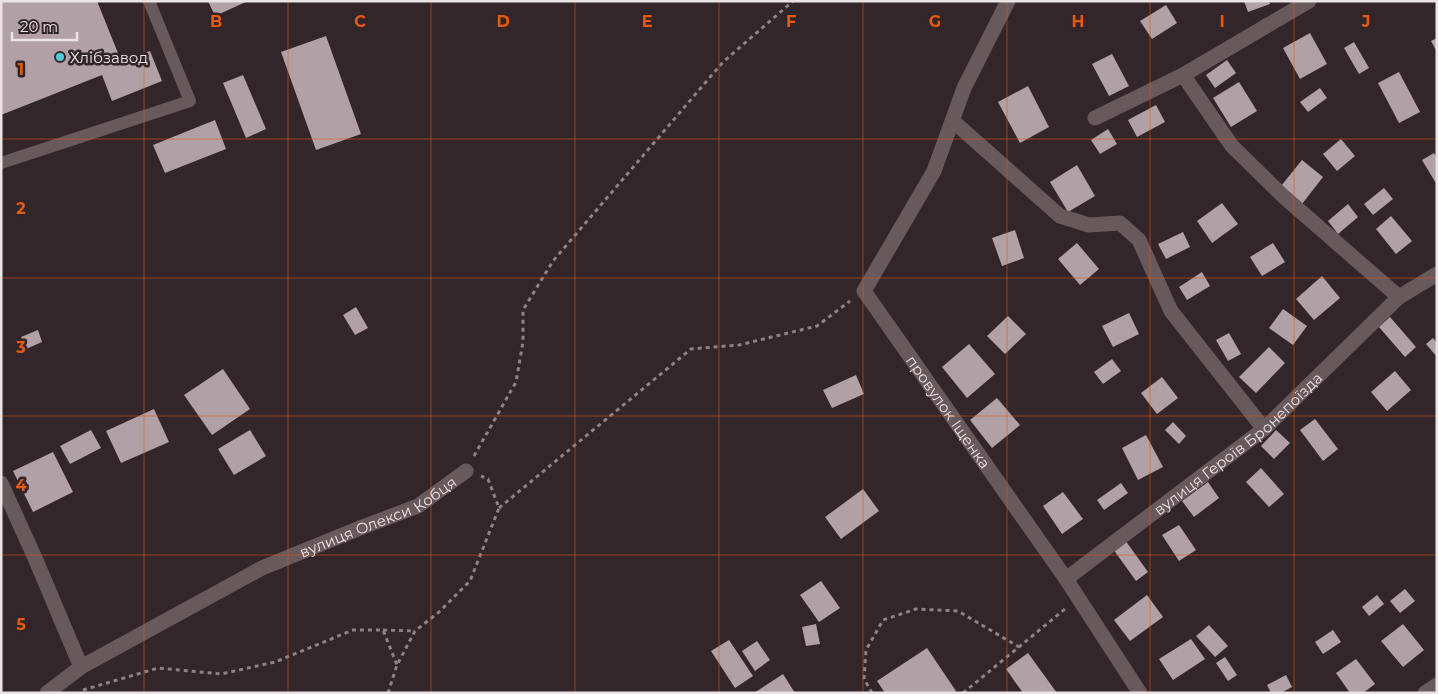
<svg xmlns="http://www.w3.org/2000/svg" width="1438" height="694" viewBox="0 0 1438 694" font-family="Montserrat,sans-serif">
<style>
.building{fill:#b1a0a5}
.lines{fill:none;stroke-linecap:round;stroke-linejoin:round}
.path{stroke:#8d8285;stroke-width:3;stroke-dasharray:4 4;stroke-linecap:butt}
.lane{stroke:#68595d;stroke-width:12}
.street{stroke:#68595d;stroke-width:15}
.grid{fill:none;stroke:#e8590c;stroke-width:1;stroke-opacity:0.55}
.poi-dot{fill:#53cbdb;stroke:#33262a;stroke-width:2}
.labels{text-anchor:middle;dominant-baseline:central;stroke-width:5;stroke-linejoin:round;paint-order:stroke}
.poi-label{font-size:15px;fill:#ece3e6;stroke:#33262a;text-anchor:start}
.street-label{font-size:15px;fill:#ece3e6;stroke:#33262a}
.grid-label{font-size:16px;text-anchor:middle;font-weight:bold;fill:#e8590c;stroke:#33262a;stroke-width:5;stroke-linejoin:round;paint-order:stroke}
</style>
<rect width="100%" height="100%" fill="#33262a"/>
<!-- building -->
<g class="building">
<path d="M1,1h96l25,62 28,-12 12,30 -50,20 -10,-26 -101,40z"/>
<path d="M208,1h40l-33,15z"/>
<path d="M1244,1h25l1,3 -22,8z"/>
<path d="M1166,5l11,18 -25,16 -12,-18z"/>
<path d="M1310,33l17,31 -27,15 -17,-31z"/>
<path d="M326,36l35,98 -45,16 -35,-98z"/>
<path d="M1437,38v14l-6,-11z"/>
<path d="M1354,42l15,26 -10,6 -15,-26z"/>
<path d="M1112,54l17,32 -20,10 -17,-32z"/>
<path d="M1227,60l9,13 -21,15 -9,-13z"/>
<path d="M1399,72l21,40 -21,11 -21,-40z"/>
<path d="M243,75l23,54 -20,9 -23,-55z"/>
<path d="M1239,82l18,29 -26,16 -18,-29z"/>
<path d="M1028,86l21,41 -29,16 -22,-41z"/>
<path d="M1320,88l7,10 -19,14 -8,-10z"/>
<path d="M1156,105l9,17 -28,15 -9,-17z"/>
<path d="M215,120l11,29 -61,24 -12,-28z"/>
<path d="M1108,129l9,15 -17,10 -9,-14z"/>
<path d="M1341,139l14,17 -18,15 -14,-17z"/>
<path d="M1434,153l3,5v27l-15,-25z"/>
<path d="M1302,160l21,17 -21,27 -21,-18z"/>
<path d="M1077,165l18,31 -27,16 -18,-30z"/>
<path d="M1384,188l9,11 -20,16 -9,-11z"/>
<path d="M1222,203l16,21 -26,19 -15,-22z"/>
<path d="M1348,204l10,13 -20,17 -10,-13z"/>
<path d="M1391,216l21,25 -16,13 -20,-25z"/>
<path d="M1015,230l9,28 -22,8 -10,-28z"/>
<path d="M1183,232l7,15 -24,12 -8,-15z"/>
<path d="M1077,243l22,26 -19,16 -22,-26z"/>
<path d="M1273,243l12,19 -23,14 -12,-19z"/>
<path d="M1202,272l8,14 -23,14 -8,-13z"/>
<path d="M1322,276l18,22 -26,22 -18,-21z"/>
<path d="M356,307l12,21 -13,7 -12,-20z"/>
<path d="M1283,309l24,17 -14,19 -24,-17z"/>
<path d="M1129,313l10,21 -26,13 -11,-21z"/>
<path d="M1008,316l18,18 -21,20 -18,-18z"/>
<path d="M1390,317l26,30 -11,10 -26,-30z"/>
<path d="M38,330l4,12 -16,7 -5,-12z"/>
<path d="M1229,333l12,21 -13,7 -12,-21z"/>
<path d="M1433,338l4,5v14l-11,-13z"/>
<path d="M969,344l26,30 -28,24 -25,-31z"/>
<path d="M1269,347l16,16 -29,30 -17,-16z"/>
<path d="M1112,359l9,12 -18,13 -9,-12z"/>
<path d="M223,369l27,40 -38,26 -28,-40z"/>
<path d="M1395,371l16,19 -24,21 -16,-19z"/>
<path d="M856,375l8,19 -32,14 -9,-18z"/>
<path d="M1162,377l16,21 -21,16 -16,-21z"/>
<path d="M997,398l23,27 -28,23 -22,-28z"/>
<path d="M154,409l15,33 -48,21 -15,-32z"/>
<path d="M1315,419l23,30 -15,12 -23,-31z"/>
<path d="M1173,422l13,14 -7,8 -14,-14z"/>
<path d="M91,430l10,18 -31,16 -10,-18z"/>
<path d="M250,430l16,26 -32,19 -16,-26z"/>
<path d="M1276,430l14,13 -16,16 -13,-13z"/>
<path d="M1146,435l17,32 -25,13 -16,-32z"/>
<path d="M53,452l20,40 -40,20 -20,-41z"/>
<path d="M1261,468l23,26 -15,13 -23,-25z"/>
<path d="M1208,482l11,16 -25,19 -12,-16z"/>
<path d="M1121,483l7,10 -24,17 -7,-10z"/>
<path d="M863,489l16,22 -38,28 -16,-22z"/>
<path d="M1063,492l20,27 -21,15 -19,-28z"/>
<path d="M1179,525l17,25 -17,11 -17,-26z"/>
<path d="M1125,540l23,32 -12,9 -23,-32z"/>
<path d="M821,581l19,27 -21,14 -19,-27z"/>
<path d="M1405,589l10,12 -15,12 -10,-12z"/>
<path d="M1147,595l16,22 -33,24 -16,-21z"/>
<path d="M1377,595l7,9 -15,12 -7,-9z"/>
<path d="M816,624l4,20 -14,2 -4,-19z"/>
<path d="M1403,624l21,26 -21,17 -22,-26z"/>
<path d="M1209,625l19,21 -13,11 -19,-21z"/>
<path d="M1333,630l8,12 -18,12 -8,-12z"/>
<path d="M1191,639l14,20 -32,21 -14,-21z"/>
<path d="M729,640l24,36 -18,12 -24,-37z"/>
<path d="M757,641l13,19 -15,11 -13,-20z"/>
<path d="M927,648l29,43 -3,2h-68l-8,-12z"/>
<path d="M1028,653l29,40h-34l-17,-24z"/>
<path d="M1225,657l12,18 -9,6 -12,-18z"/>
<path d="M1356,659l19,25 -12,9h-13l-14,-20z"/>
<path d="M783,674l12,19h-41z"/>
<path d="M1286,675l6,12 -11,6h-10l-4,-8z"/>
</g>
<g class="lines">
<!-- path -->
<g class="path">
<path d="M474,456l42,-74 7,-40v-32l30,-49 170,-199 70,-61"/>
<path d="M499,508l192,-159 48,-4 78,-19 33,-25"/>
<path d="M383,630l32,1"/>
<path d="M83,690l75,-22 63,6 54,-12 78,-32h30l14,35"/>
<path d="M388,693l9,-28 18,-34 24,-19 31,-31 29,-73 -11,-29 -7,-3"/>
<path d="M872,693l-8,-14 2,-29 17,-30 33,-11 42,2 61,36"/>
<path d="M963,693l102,-84"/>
</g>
<!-- lane -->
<path class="lane" d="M1,163l189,-62 -41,-100"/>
<!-- street -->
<g class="street">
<path id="s1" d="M1008,1l-44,87 -30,83 -70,120 202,288 74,114"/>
<path d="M1183,75l49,71 51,50 116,101"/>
<path d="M1095,118l88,-43 126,-74"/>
<path d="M953,121l107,95 29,9 31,-2 19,17 32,71 93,118"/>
<path d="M1,483l34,75 46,109"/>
<path id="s2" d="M1066,579l198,-150 135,-132 38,-23"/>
<path id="s3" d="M47,693l34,-26 181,-99 98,-40 58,-22 48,-35"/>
<path d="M1425,693l12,-8"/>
</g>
</g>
<!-- grid -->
<path class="grid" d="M144,1v692M288,1v692M431,1v692M575,1v692M719,1v692M863,1v692M1007,1v692M1150,1v692M1294,1v692M1,139h1436M1,278h1436M1,416h1436M1,555h1436"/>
<!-- markers -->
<circle class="poi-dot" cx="60" cy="57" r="5"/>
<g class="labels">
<!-- poi labels -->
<g class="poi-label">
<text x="70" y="57">Хлібзавод</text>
</g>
<!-- street labels -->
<g class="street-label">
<text stroke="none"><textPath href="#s1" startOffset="472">провулок Іщенка</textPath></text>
<text stroke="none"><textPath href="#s2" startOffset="219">вулиця Героїв Бронепоїзда</textPath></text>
<text stroke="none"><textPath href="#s3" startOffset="376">вулиця Олекси Кобця</textPath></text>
</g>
</g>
<g class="grid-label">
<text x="216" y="27">B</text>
<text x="360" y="27">C</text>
<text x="503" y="27">D</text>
<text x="647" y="27">E</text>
<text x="791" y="27">F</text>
<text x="935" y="27">G</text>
<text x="1078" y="27">H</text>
<text x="1222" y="27">I</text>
<text x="1366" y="27">J</text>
<text x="21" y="75">1</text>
<text x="21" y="214">2</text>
<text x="21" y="353">3</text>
<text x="21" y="491">4</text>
<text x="21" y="630">5</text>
</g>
<!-- border -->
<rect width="1438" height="694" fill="none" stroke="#ece3e6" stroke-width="5"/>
<!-- scale -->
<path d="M12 32v8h65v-8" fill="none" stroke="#ece3e6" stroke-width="2.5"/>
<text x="20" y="32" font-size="15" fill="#ece3e6" stroke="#33262a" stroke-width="4" paint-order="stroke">20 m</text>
</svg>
